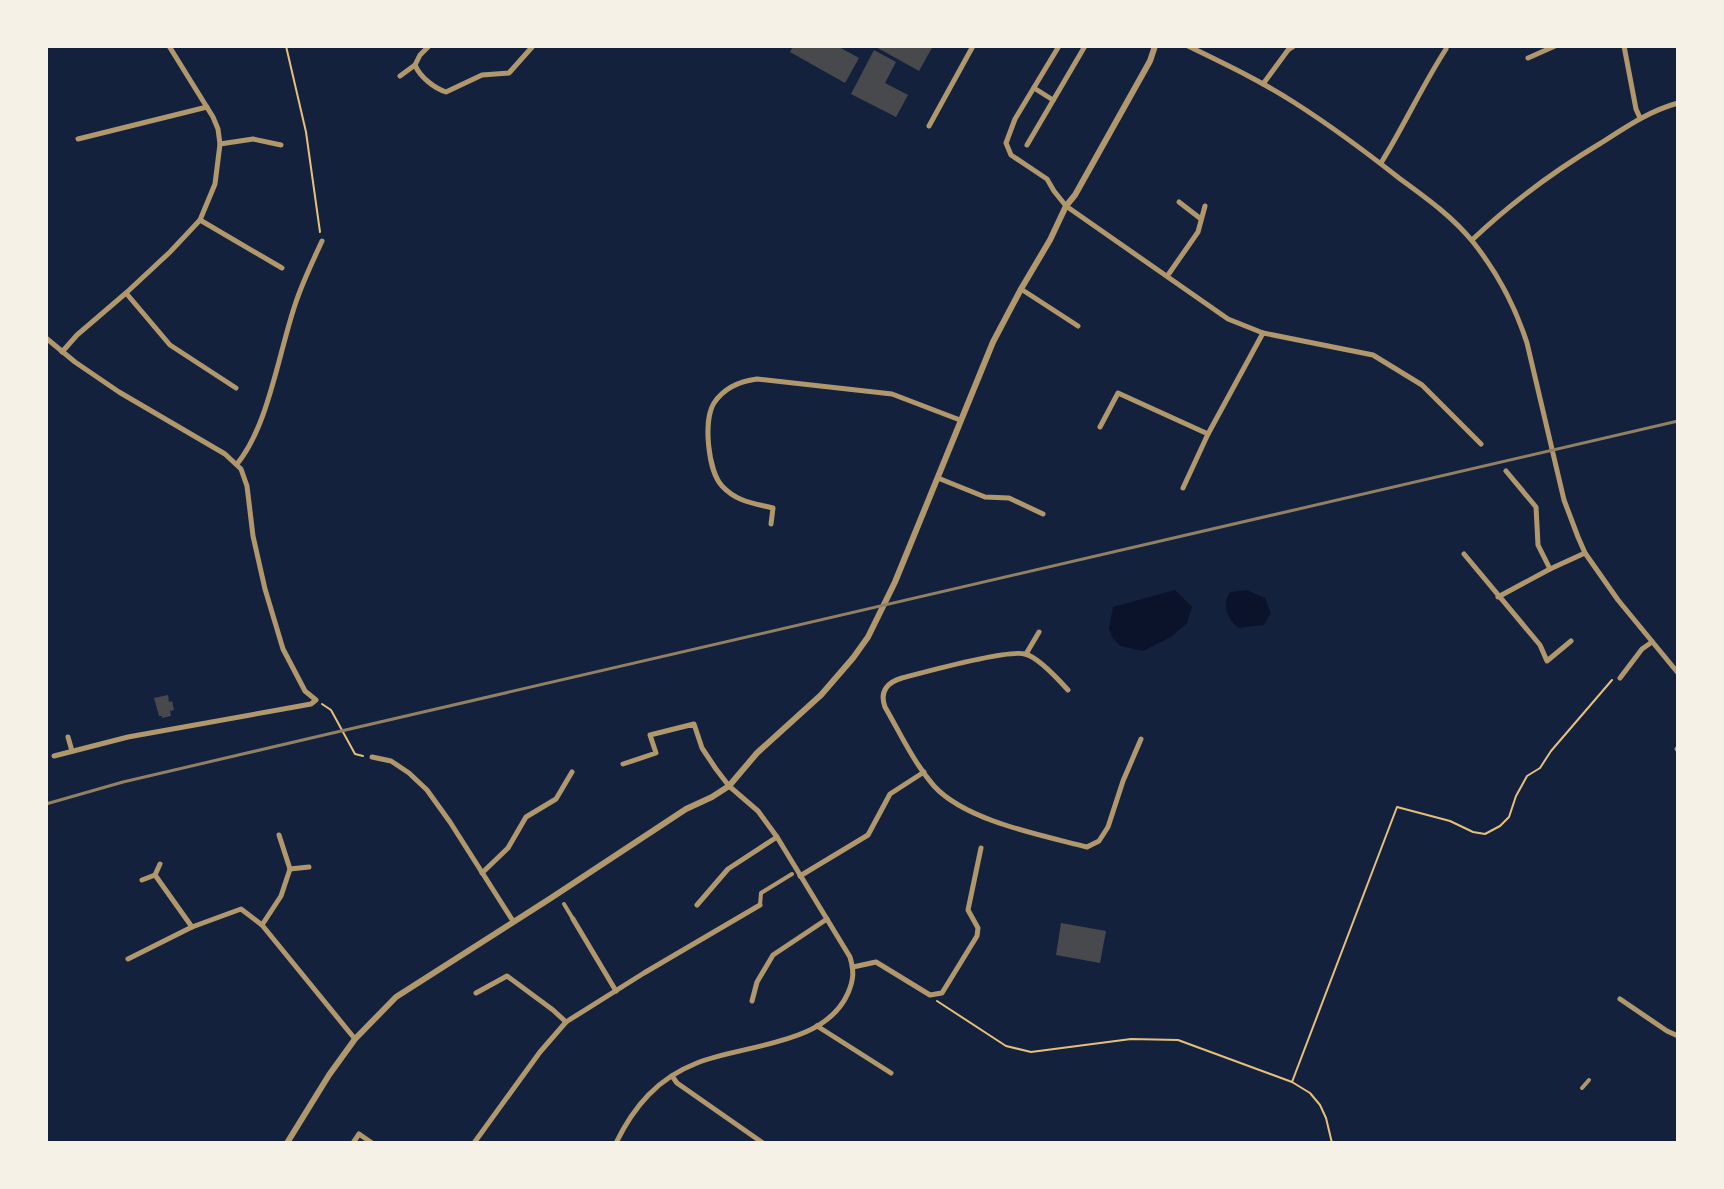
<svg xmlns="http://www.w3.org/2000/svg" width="1724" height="1189" viewBox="0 0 1724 1189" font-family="Figtree,sans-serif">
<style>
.water{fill:#0b132b}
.building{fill:#48494c}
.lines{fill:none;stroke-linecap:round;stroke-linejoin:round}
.path{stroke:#e5c07b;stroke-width:2}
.pedestrian{stroke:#b1986c;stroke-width:4}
.minor{stroke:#b1986c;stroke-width:5}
.tertiary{stroke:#b1986c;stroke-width:6}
.rail{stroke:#918062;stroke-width:3}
</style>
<rect width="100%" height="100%" fill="#14213d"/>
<!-- water -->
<g class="water">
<path d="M1175,590l17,17 -5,16 -16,14 -28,14 -23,-5 -8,-9 -3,-9 4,-21z"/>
<path d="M1247,590l18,8 6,15 -7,12 -26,3c-10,-9 -17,-23 -8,-36z"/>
</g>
<!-- building -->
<g class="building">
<path d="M793,46h44l22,12 -14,25 -55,-31z"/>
<path d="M874,46h59l-14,25z"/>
<path d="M874,50l22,12 -11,21 23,12 -12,22 -45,-23z"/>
<path d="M168,695l1,7 3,-1 2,9 -4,1 1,5 -9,2v-2h-3l-5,-18z"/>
<path d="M1061,923l45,8 -6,32 -44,-8z"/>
</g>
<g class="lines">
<!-- path -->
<g class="path">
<path d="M286,46l20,86 14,100"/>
<path d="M322,704l9,6 24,44 8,2"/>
<path d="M937,1001l69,45 25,6 100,-13 47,1 114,42 18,11 10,12 6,13 6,25"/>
<path d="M1292,1082l105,-275 53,14 23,11 12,2 15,-8 9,-9 7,-21 11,-20 13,-8 11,-17 61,-71"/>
</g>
<!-- pedestrian -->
<g class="pedestrian">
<path d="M564,904l9,15"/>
<path d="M760,905l1,-12 31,-19"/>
<path d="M1582,1088l7,-8"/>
</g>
<!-- minor -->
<g class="minor">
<path d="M1059,46l-44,73 -9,24 5,12 36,24 7,12 12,15 162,113 35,14 110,22 49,30 59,59"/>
<path d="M1188,46c37,18 73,35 107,57 36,23 71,49 104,75 26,19 53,38 74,64 24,30 42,64 54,101l37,157 14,37 7,16 33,47 60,73"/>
<path d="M1624,46l12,63 4,9"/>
<path d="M1528,58l27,-12"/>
<path d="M415,65c5,12 19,23 31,27l36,-17 27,-2 24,-27"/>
<path d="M400,76l15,-11 5,-10 9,-9"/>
<path d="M1263,84l25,-34 6,-4"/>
<path d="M1034,88l19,12"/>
<path d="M929,126l44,-80"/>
<path d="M78,139l129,-32"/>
<path d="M220,144l33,-5 28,6"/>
<path d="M1027,145l58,-99"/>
<path d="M1381,163c23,-37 41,-77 65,-114"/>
<path d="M1179,202l22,17"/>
<path d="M200,220l82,48"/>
<path d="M1472,240c39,-37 82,-69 129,-97 25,-16 48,-32 77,-40"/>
<path d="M1168,275l30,-43 7,-26"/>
<path d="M1021,289l57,37"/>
<path d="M126,293l44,52 66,43"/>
<path d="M46,338l29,24 44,30 106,62 16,15 6,17 6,50 12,53 18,60 22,42 11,9 -5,4 -11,2 -172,31 -74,19"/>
<path d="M62,352l15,-17 49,-42 44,-41 30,-32 15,-36 5,-40 -2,-15 -5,-12 -44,-71"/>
<path d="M1100,427l18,-34 90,41"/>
<path d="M237,464c31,-37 42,-112 58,-159 7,-22 17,-42 27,-64"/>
<path d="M1506,471l30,36 2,38 12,24"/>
<path d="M938,478l47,19 24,1 34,16"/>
<path d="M1183,488l25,-54 55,-101"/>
<path d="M771,524l2,-16c-20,-5 -36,-6 -51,-22 -14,-15 -19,-66 -8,-83 10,-15 27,-22 43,-24l135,15 68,26"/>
<path d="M1464,554l76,91 7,16 24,-20"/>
<path d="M1498,597l52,-28 35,-16"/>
<path d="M1026,654l13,-22"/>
<path d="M1620,678l22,-29 10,-7"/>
<path d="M1068,690c-9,-10 -30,-33 -43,-36 -18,-5 -100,18 -123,24 -14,4 -23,13 -17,29 15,26 29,56 49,79 32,35 107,49 153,61l12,-6 9,-14 15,-46 18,-42"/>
<path d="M68,737l4,14"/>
<path d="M1677,749l1,-1"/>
<path d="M372,757l19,4 18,12 18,17 23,32 63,99"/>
<path d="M290,869l19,-2"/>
<path d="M482,873l26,-25 18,-31 30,-18 16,-27"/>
<path d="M155,875l5,-11"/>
<path d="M800,876l68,-41 22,-41 34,-22"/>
<path d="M142,880l13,-5 37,52"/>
<path d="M697,905l31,-36 49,-32"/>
<path d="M573,919l43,72"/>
<path d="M262,925l19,-29 9,-27 -11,-34"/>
<path d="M128,959l64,-32 49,-18 21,16 93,114"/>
<path d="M853,967l23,-5 54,33 12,-2 35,-57 1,-8 -10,-18 13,-62"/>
<path d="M476,993l31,-17 46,34 13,12"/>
<path d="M1620,999l47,32 11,5"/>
<path d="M752,1001l5,-19 16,-27 54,-36"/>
<path d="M817,1026l74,47"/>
<path d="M672,1076l5,7 86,60"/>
<path d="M353,1143l6,-9 13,9"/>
<path d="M474,1143l66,-91 26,-30 78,-49 116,-68"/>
<path d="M616,1143c18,-37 42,-65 81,-80 47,-19 128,-17 151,-70 6,-14 6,-22 2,-36l-73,-120 -19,-26 -29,-25 -13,-17 -14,-21 -8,-24 -44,11 6,18 -33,11"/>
</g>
<!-- tertiary -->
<path class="tertiary" d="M287,1143l42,-68 26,-36 41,-42 155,-99 135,-89 26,-12 17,-11 28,-33 64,-58 32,-37 15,-21 27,-55 98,-240 28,-53 29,-49 16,-34 9,-11 75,-134 5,-15"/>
<!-- rail -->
<path class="rail" d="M46,804l77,-22 201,-47 1354,-314"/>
</g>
<!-- border -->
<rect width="1724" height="1189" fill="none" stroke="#f6f1e7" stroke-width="96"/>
</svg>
